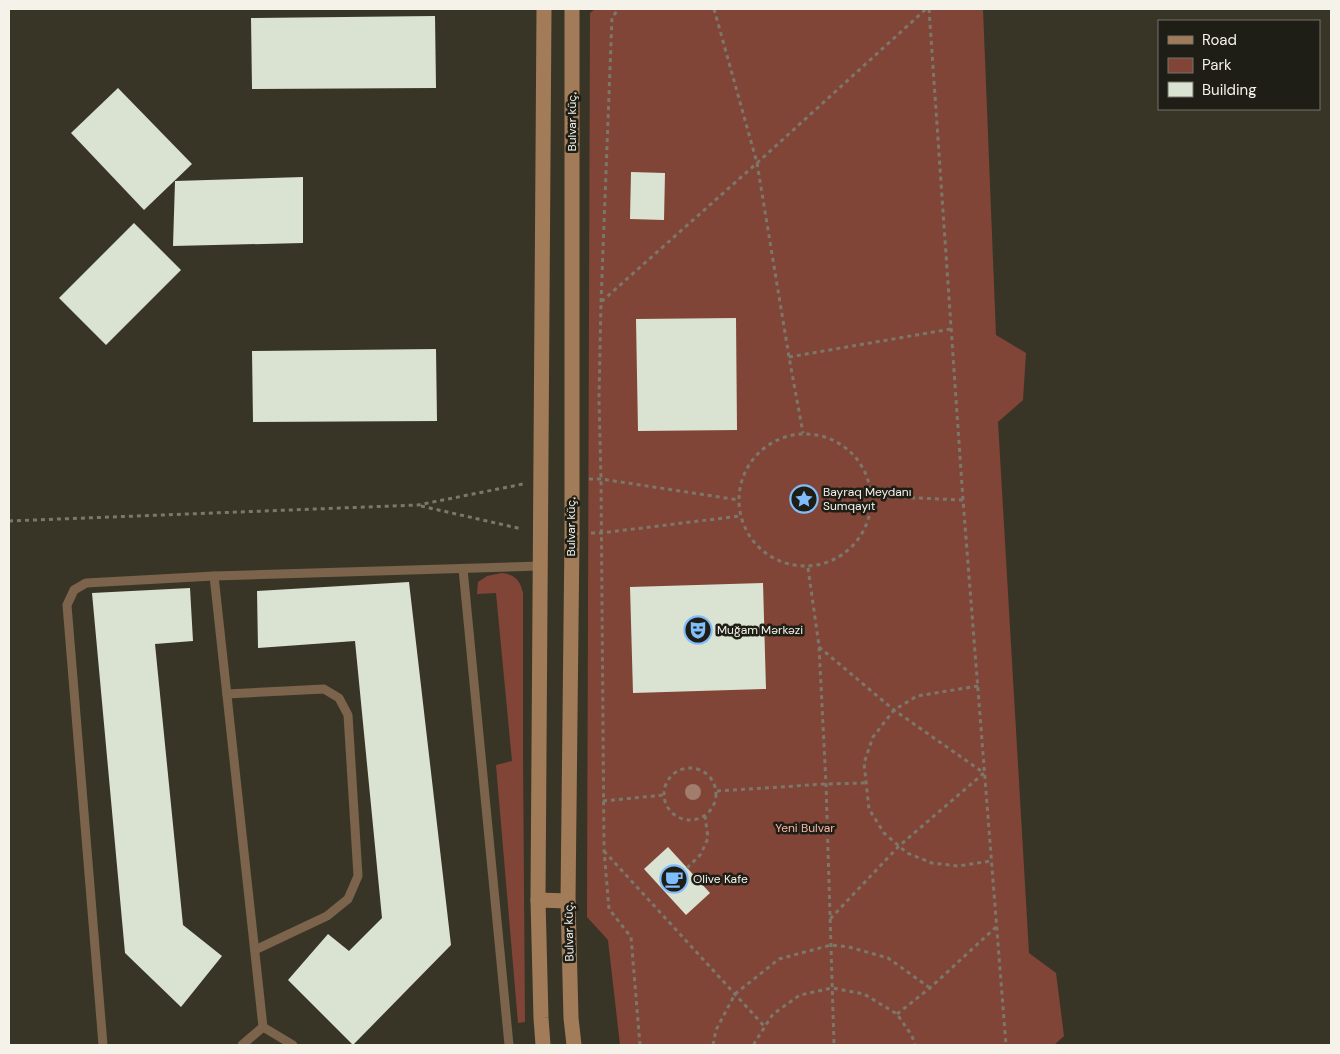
<svg xmlns="http://www.w3.org/2000/svg" width="1340" height="1054" viewBox="0 0 1340 1054" font-family="'DM Sans',sans-serif">
<style>
.green{fill:#814537}
.building{fill:#dae2d1}
.lines{fill:none;stroke-linecap:round;stroke-linejoin:round}
.path{stroke:#7b776a;stroke-width:3;stroke-dasharray:4 4;stroke-linecap:butt}
.lane{stroke:#7b634c;stroke-width:9}
.secondary{stroke:#a27c58;stroke-width:15}
.tree{fill:#a27c6c}
.labels{text-anchor:middle;dominant-baseline:central;stroke-width:5;stroke-linejoin:round;paint-order:stroke}
.street-label{font-size:12px;fill:#f5f2e9;stroke:#1e1d16}
.poi-label{font-size:12px;fill:#f5f2e9;stroke:#1e1d16;text-anchor:start}
.park-label{font-size:12px;fill:#f7b6a6;stroke:#1e1d16}
</style>
<rect width="100%" height="100%" fill="#393526"/>
<!-- green -->
<g class="green">
<path d="M595,9h388l13,326 30,18 -3,47 -25,22 31,531 27,20 8,63 -10,9h-434l-12,-105 -21,-23 3,-904z"/>
<path d="M502,573c13,2 18,7 21,20v162l2,267 -7,1 -22,-258 16,-4 -16,-168 -19,1 1,-12 9,-6z"/>
</g>
<!-- building -->
<g class="building">
<path d="M435,16l1,72 -184,1 -1,-71z"/>
<path d="M118,88l74,76 -48,46 -73,-77z"/>
<path d="M631,172l34,1 -1,47 -34,-1z"/>
<path d="M303,177v66l-130,3 2,-65z"/>
<path d="M134,223l47,47 -75,75 -47,-47z"/>
<path d="M736,318l1,112 -99,1 -2,-112z"/>
<path d="M436,349l1,72 -184,1 -1,-71z"/>
<path d="M409,582l42,363 -98,100 -65,-65 40,-46 21,17 33,-33 -27,-277 -97,7 -1,-57z"/>
<path d="M763,583l3,106 -133,4 -3,-106z"/>
<path d="M190,588l3,53 -38,3 28,281 39,31 -41,51 -56,-54 -33,-360z"/>
<path d="M668,847l42,46 -24,22 -42,-46z"/>
</g>
<g class="lines">
<!-- path -->
<g class="path">
<path d="M714,9l43,154 32,194 14,76"/>
<path d="M929,9l34,491 43,545"/>
<path d="M601,302l11,-285 7,-8"/>
<path d="M789,357l162,-28"/>
<circle cx="805" cy="500" r="66"/>
<path d="M589,479h12l138,21"/>
<path d="M871,496l92,4"/>
<path d="M421,506l101,23"/>
<path d="M9,521l409,-16 105,-21"/>
<path d="M591,533h10l139,-17"/>
<path d="M808,568l11,78 7,138 8,261"/>
<path d="M819,647l75,63 90,63 -85,73 -69,73"/>
<path d="M978,686l-61,10 -23,14 -21,27 -9,26 5,46 15,24 23,20 25,10 26,3 33,-5"/>
<circle cx="690" cy="794" r="26"/>
<path d="M717,791l109,-7 39,-1"/>
<path d="M603,801l61,-6"/>
<path d="M604,851l161,176"/>
<path d="M687,868l14,-14 7,-16 -3,-22"/>
<path d="M897,1014l33,-26 66,-61"/>
<path d="M640,1045l-9,-108 -22,-28 -5,-59 -3,-371 -2,-80 2,-97 156,-139 169,-154"/>
<path d="M713,1045l3,-15 19,-36 44,-35 52,-14 18,2 39,11 42,30"/>
<path d="M754,1045l1,-3 18,-28 27,-19 32,-7 32,6 33,20 15,22 3,9"/>
</g>
<!-- lane -->
<g class="lane">
<path d="M463,569l46,476"/>
<path d="M214,576l49,451 30,18"/>
<path d="M227,694l97,-5 15,9 9,17 10,161 -10,23 -21,17 -72,34"/>
<path d="M103,1045l-36,-440 7,-15 12,-7 128,-7 326,-10"/>
<path d="M242,1045l21,-18"/>
</g>
<!-- secondary -->
<g class="secondary">
<path d="M572,9v525l-4,367 3,117 3,27"/>
<path d="M538,900l30,1"/>
<path d="M543,1045l-2,-27 -3,-118 6,-891"/>
</g>
</g>
<!-- trees -->
<circle class="tree" cx="693" cy="792" r="8"/>
<!-- icons -->
<defs>
<g id="sight-ring" transform="scale(1.4375)"><circle r="9.5" fill="#1e1d16" stroke="#81bdfa" stroke-width="1.5"/><path d="M0-6L1.8-2.2L6-1.7L2.9 1.2L3.7 5.4L0 3.3L-3.7 5.4L-2.9 1.2L-6-1.7L-1.8-2.2Z" fill="#81bdfa"/></g>
<g id="theatre-ring" transform="scale(1.4375)"><circle r="9.5" fill="#1e1d16" stroke="#81bdfa" stroke-width="1.5"/><path d="M-5-5.5Q0-4 5-5.5V0Q5 5 0 6Q-5 5-5 0ZM-3.3-2.5H-1v1.5H-3.3ZM1-2.5H3.3v1.5H1ZM-2.8 1Q0 5.5 2.8 1Z" fill="#81bdfa"/></g>
<g id="cafe-ring" transform="scale(1.4375)"><circle r="9.5" fill="#1e1d16" stroke="#81bdfa" stroke-width="1.5"/><path d="M-5.5-4.5H6V0H3Q3 3.5 0 3.5H-2.5Q-5.5 3.5-5.5 0ZM3-3.2v2h1.7v-2ZM-6 4.5H4V6H-6Z" fill="#81bdfa"/></g>
</defs>
<g fill-rule="evenodd">
<use href="#sight-ring" x="804" y="499"/>
<use href="#theatre-ring" x="698" y="630"/>
<use href="#cafe-ring" x="674" y="879"/>
</g>
<g class="labels">
<!-- street labels -->
<g class="street-label">
<text transform="translate(572 122) rotate(-90)">Bulvar küç.</text>
<text transform="translate(571 527) rotate(-90)">Bulvar küç.</text>
<text transform="translate(569 932) rotate(-91)">Bulvar küç.</text>
</g>
<!-- poi labels -->
<g class="poi-label">
<text x="823" y="492">Bayraq Meydanı<tspan x="823" dy="14">Sumqayıt</tspan></text>
<text x="717" y="630">Muğam Mərkəzi</text>
<text x="693" y="879">Olive Kafe</text>
</g>
<!-- park labels -->
<g class="park-label">
<text x="805" y="828">Yeni Bulvar</text>
</g>
</g>
<!-- border -->
<rect width="1340" height="1054" fill="none" stroke="#f5f2e9" stroke-width="20"/>
<!-- legend -->
<rect x="1158" y="20" width="162" height="90" fill="#1e1d16" stroke="#74726a"/>
<rect x="1168" y="36" width="25" height="8" fill="#a27c58" stroke="#74726a"/>
<text x="1202" y="45" font-size="15" fill="#f5f2e9">Road</text>
<rect x="1168" y="58" width="25" height="15" fill="#814537" stroke="#74726a"/>
<text x="1202" y="70" font-size="15" fill="#f5f2e9">Park</text>
<rect x="1168" y="82" width="25" height="15" fill="#dae2d1" stroke="#74726a"/>
<text x="1202" y="95" font-size="15" fill="#f5f2e9">Building</text>
</svg>
